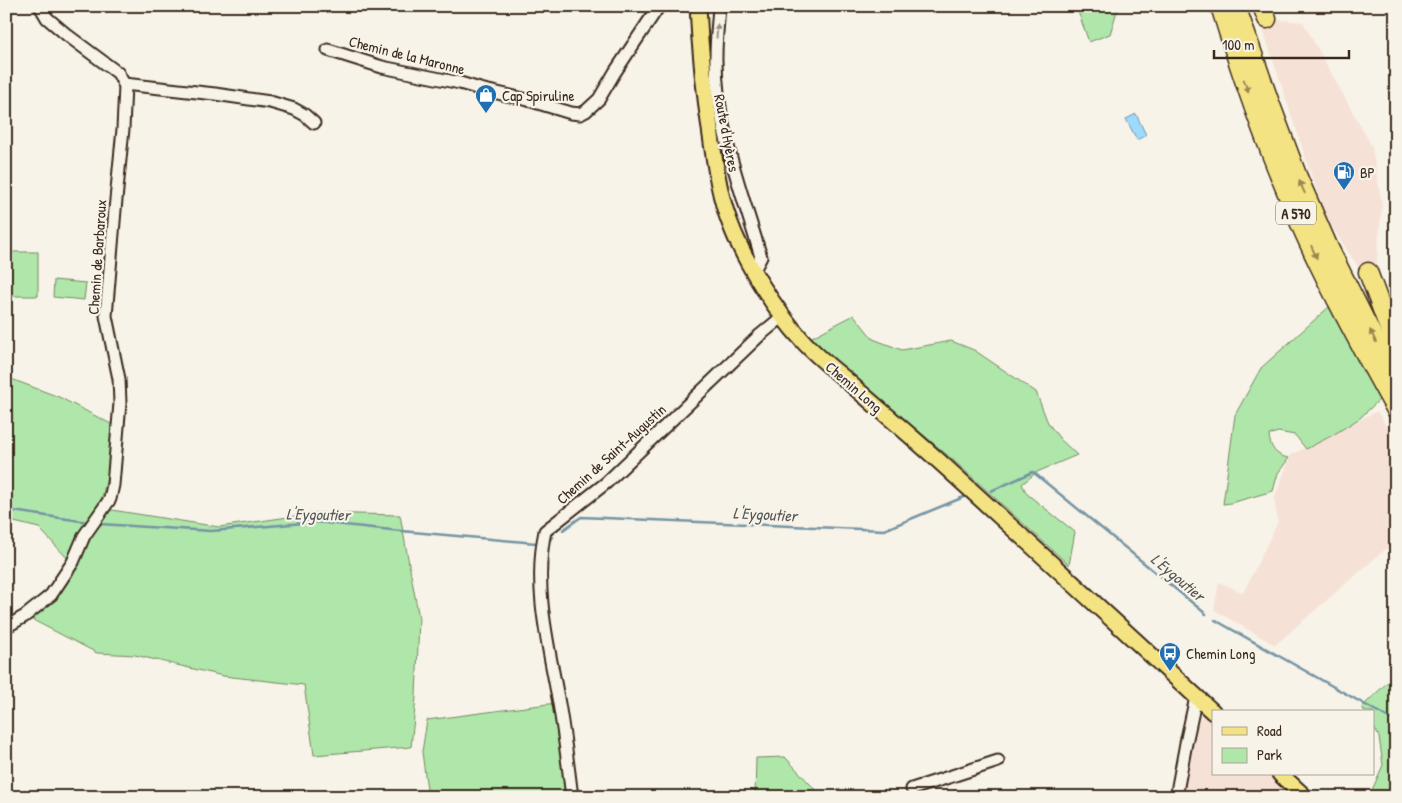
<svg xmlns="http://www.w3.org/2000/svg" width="1402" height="803" viewBox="0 0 1402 803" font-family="'Patrick Hand',sans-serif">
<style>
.built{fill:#f6e1d6}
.green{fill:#afe6a9;stroke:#758864}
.water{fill:#9cdafe;stroke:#7594a4}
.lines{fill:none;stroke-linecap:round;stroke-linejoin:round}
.stream{stroke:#7594a4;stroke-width:2.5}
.minor-casing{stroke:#3b2a1e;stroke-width:15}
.major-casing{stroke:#3b2a1e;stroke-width:19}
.highway-casing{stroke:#3b2a1e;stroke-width:21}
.minor{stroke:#f7f3e8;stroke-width:11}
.major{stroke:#f4e382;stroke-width:15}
.highway{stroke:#f4e382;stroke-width:18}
.oneway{fill:#998e83}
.oneway2{fill:#988650}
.labels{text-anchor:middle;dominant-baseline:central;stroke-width:4.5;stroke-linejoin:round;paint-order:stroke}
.shield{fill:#f7f3e8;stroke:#73665b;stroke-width:1}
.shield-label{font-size:14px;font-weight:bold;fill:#3b2a1e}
.street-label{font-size:15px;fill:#3b2a1e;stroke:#f7f3e8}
.poi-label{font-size:15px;fill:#3b2a1e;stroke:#f7f3e8;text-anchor:start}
.water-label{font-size:16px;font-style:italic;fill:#535656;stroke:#f7f3e8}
</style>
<rect width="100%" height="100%" fill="#f7f3e8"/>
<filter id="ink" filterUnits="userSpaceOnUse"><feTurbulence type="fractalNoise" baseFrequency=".02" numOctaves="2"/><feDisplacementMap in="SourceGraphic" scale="10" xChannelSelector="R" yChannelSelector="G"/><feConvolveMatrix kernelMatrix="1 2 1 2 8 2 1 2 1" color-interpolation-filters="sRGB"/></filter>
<g filter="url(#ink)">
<!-- built -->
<g class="built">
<path d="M1258,15l9,4 36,3 69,125 10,57 -6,64 -14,5 -37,-57z"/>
<path d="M1377,411l19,31v98l-121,105 -61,-35 5,-28 24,11 35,-71 -4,-23 17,-44z"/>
<path d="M1202,714l11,10v50h56l25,23h-113l10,-56z"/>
</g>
<!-- green -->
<g class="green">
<path d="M1076,6h48l-7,5 -7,23 -21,8z"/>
<rect x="6" y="252" width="32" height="44"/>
<path d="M54,280l32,3 -2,17 -31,-3z"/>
<path d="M1330,306l46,87 4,6 -20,19 -27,17 -27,14 -11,-14 -17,-3 -9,3c1,13 7,21 20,23l-11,15 -5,18 -42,12 -8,1 12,-89 26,-47z"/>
<path d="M854,315l19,24 29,11 49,-9 23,9 62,42 12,31 12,16 17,16 -40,17 -15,12 5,10 48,38 -6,33 -117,-106 -130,-109 -10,-13z"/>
<path d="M6,377l53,20 52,27c0,20 0,42 -6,62 -6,26 -23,51 -36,74l-30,-32 -33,-8z"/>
<path d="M112,510l107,17 97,-14 84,2 19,103 -3,79 -5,50 -97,8 -10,-70 -81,-9 -88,-21 -38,-2 -66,-34 59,-86 13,-17z"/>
<path d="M1396,674v123h-27l14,-32 -4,-28 -6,-11v-14h-8l-3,-5z"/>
<path d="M556,703l13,94h-141l-6,-45 5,-32z"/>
<path d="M785,757l37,40h-67l1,-39z"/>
</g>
<!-- water -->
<path class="water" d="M1136,114l10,21 -9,5 -11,-21z"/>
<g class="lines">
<!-- stream -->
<g class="stream">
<path d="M991,491l42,-19 173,142"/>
<path d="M6,510l82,12"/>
<path d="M100,524l111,7 105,-9 85,9 135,12"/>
<path d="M563,530l18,-13 303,13 80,-33"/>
<path d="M547,542l6,-5"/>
<path d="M1215,620l181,102"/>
</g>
<!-- minor casing -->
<g class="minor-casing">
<g id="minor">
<path d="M719,6c-1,17 -3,33 -3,50 -1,70 26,135 45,201l-8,15"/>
<path d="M328,50l54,17 78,16 20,6 48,11 43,13 9,1 6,-3 13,-12 16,-27 44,-66"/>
<path d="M124,84l91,10 55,8 24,7 11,6 9,8"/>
<path d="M6,627l19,-11 26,-21 22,-33 11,-26 26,-37 3,-14 7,-82 -1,-24 -13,-63 9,-106 8,-81 2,-43 -7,-13 -51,-38 -20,-17 -7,-12"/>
<path d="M912,789l86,-28"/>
<path d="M572,797c-4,-33 -8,-66 -14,-99 -10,-55 -25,-111 -13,-167l61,-48 153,-147 23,-19"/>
<path d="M1176,797l10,-54 10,-46"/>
</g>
</g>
<!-- major casing -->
<g class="major-casing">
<g id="major">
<path d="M698,6c2,46 7,91 14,137 4,27 8,55 18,80 14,38 45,87 72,117 15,17 34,31 51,46 32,28 65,56 97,85 88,80 176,161 263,241"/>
<path d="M1280,774l25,23"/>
</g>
</g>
<!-- highway casing -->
<g class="highway-casing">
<g id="highway">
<path d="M1220,6c27,88 59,176 99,259 24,49 50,97 77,145"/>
<path d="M1236,6l33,94 28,75 32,73 57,114 10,17"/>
<path d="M1262,6l5,13"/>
<path d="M1368,272l28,75"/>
</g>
</g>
<!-- minor -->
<use href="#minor" class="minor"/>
<!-- major -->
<use href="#major" class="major"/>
<!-- highway -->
<use href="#highway" class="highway"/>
</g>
<!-- one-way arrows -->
<defs><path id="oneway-solid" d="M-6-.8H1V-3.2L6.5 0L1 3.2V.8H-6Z" transform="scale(1.25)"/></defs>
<use class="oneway" href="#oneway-solid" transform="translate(717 31) rotate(-86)"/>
<g class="oneway2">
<use href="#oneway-solid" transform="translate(1246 86) rotate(71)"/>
<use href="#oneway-solid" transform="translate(1302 187) rotate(-114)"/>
<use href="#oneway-solid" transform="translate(1314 252) rotate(66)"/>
<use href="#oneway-solid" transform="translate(1373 336) rotate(-116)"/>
</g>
</g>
<!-- icons -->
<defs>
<g id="shop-pin" transform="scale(1.125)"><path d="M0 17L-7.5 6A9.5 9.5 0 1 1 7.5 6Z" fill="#1f6fb2" stroke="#f7f3e8"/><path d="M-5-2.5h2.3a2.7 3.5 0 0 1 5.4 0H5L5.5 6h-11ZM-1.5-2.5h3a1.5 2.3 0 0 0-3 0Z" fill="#fff"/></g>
<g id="fuel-pin" transform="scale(1.125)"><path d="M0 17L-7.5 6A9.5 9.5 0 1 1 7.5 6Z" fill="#1f6fb2" stroke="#f7f3e8"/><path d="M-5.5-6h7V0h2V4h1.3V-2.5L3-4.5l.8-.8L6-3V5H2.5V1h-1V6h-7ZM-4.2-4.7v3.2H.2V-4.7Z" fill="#fff"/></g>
<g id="bus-pin" transform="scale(1.125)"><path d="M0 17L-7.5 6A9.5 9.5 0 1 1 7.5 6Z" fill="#1f6fb2" stroke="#f7f3e8"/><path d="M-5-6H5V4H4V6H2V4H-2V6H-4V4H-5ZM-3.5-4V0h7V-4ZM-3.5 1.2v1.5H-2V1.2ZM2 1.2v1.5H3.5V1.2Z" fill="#fff"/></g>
</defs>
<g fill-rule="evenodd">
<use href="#shop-pin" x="486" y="95"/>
<use href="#fuel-pin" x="1344" y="172"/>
<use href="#bus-pin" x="1170" y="653"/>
</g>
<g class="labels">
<!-- shield labels -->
<rect class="shield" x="1276" y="201.5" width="40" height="23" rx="4"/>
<g class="shield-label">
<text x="1296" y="213">A 570</text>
</g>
<!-- street labels -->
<g class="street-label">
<text transform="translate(407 55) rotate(14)">Chemin de la Maronne</text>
<text transform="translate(727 133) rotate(79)">Route d'Hyères</text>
<text transform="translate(97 257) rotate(-86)">Chemin de Barbaroux</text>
<text transform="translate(854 387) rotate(41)">Chemin Long</text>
<text transform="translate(611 454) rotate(-42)">Chemin de Saint-Augustin</text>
</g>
<!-- poi labels -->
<g class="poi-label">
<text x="502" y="95">Cap Spiruline</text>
<text x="1360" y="172">BP</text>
<text x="1186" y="653">Chemin Long</text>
</g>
<!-- water labels -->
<g class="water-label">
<text transform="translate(318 514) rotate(1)">L'Eygoutier</text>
<text transform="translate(765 514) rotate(3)">L'Eygoutier</text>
<text transform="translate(1178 577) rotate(40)">L'Eygoutier</text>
</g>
</g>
<!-- margin -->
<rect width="1402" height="803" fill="none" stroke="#f7f3e8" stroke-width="25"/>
<rect x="12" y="12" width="1377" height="778" fill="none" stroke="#3b2a1e" stroke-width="2" filter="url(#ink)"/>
<!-- legend -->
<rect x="1212" y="710" width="162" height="65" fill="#f7f3e8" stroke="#aca397"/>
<rect x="1222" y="727" width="25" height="8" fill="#f4e382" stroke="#aca397"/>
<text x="1257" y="736" font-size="15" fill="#3b2a1e">Road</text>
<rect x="1222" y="748" width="25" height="15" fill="#afe6a9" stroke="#aca397"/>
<text x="1257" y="760" font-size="15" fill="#3b2a1e">Park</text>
<!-- scale -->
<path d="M1214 50v8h135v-8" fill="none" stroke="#3b2a1e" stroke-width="2.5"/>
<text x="1222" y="50" font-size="15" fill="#3b2a1e" stroke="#f7f3e8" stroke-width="4" paint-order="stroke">100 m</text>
</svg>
